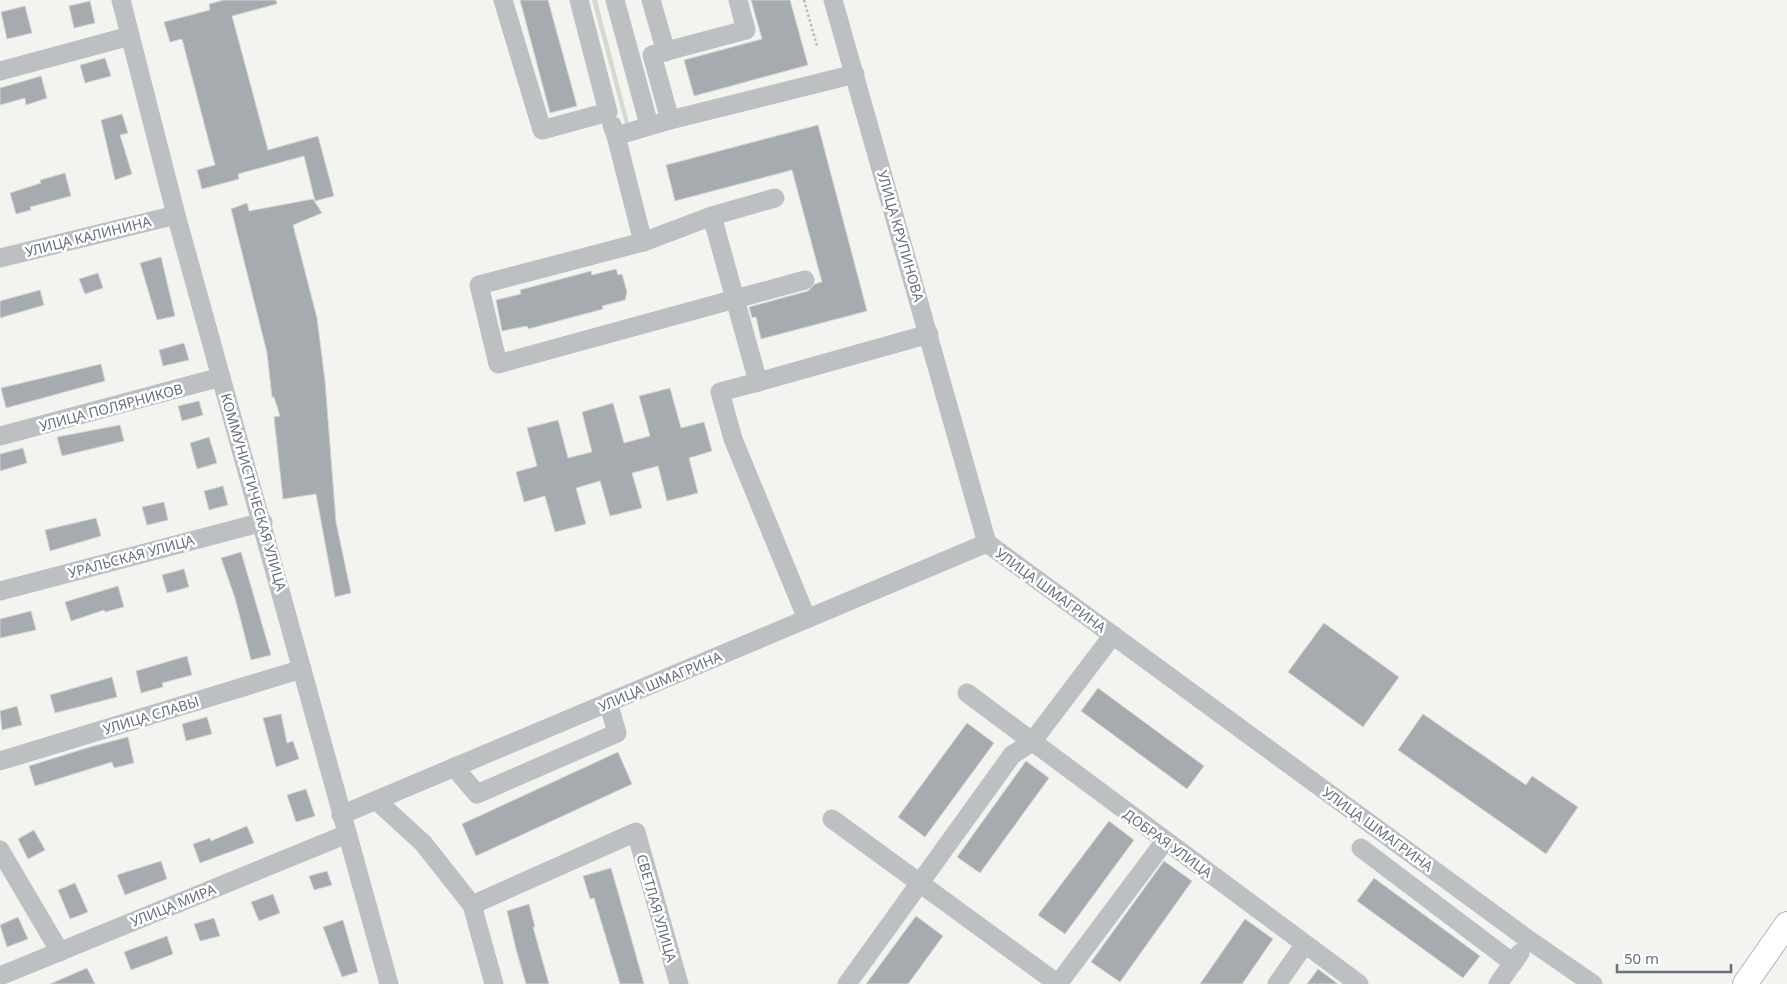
<svg xmlns="http://www.w3.org/2000/svg" width="1787" height="984" viewBox="0 0 1787 984" font-family="'Noto Sans',sans-serif">
<style>
.green{fill:#d4d9d2}
.building{fill:#a5abaf;stroke:#d4d4d3}
.lines{fill:none;stroke-linecap:round;stroke-linejoin:round}
.major-casing{stroke:#b1b4b7;stroke-width:26}
.path{stroke:#b7b9bb;stroke-width:2.5;stroke-dasharray:2.5 2.5;stroke-linecap:butt}
.minor{stroke:#bdc0c3;stroke-width:19}
.major{stroke:#fff;stroke-width:24}
.labels{text-anchor:middle;dominant-baseline:central;stroke-width:5;stroke-linejoin:round;paint-order:stroke}
.street-label{font-size:14px;fill:#66717d;stroke:#fff}
</style>
<rect width="100%" height="100%" fill="#f3f3f0"/>
<!-- green -->
<path class="green" d="M592,0h5l32,123 -4,1z"/>
<!-- building -->
<g class="building">
<path d="M224,0h52l1,4 -45,12 36,134 50,-14 16,60 -19,5 -11,-45 -66,18 1,5 -37,10 -5,-19 18,-5 -33,-126 -12,3 -6,-20 46,-12 -1,-6z"/>
<path d="M520,0h28l29,106 -27,7z"/>
<path d="M751,0h39l18,65 -114,31 -10,-36 78,-21z"/>
<path d="M90,1l5,22 -21,5 -5,-22z"/>
<path d="M25,6l7,27 -25,6 -6,-27z"/>
<path d="M105,58l6,18 -26,7 -5,-18z"/>
<path d="M41,76l6,22 -21,7 -1,-7 -25,7v-17z"/>
<path d="M122,114l6,19 -8,2 12,39 -17,6 -14,-60z"/>
<path d="M818,125l49,186 -106,28 -5,-22 -4,1 -3,-11 59,-16 7,-7 7,-2 -30,-112 -117,31 -9,-36z"/>
<path d="M65,173l6,23 -41,11 1,3 -15,4 -6,-21 31,-10 -1,-3z"/>
<path d="M313,199l9,14 -29,12 24,93 8,63 11,141 15,71 -16,4 -19,-103 -33,5 -9,-82 6,-1 -6,-19h-2l-5,-44 -36,-144 16,-6 2,8z"/>
<path d="M161,257l14,59 -18,4 -17,-57z"/>
<path d="M616,269l2,6 4,-1 5,18 -2,8 -23,6 1,3 -75,20 -1,-3 -25,5 -6,-31 25,-6 -1,-4 71,-19 1,4z"/>
<path d="M98,273l5,15 -18,6 -6,-15z"/>
<path d="M40,290l4,15 -44,13v-17z"/>
<path d="M184,343l5,17 -26,6 -4,-16z"/>
<path d="M101,364l4,17 -99,27 -5,-20z"/>
<path d="M670,388l11,40 23,-6 8,29 -23,7 9,35 -31,8 -9,-35 -26,7 10,35 -32,8 -10,-35 -24,7 10,36 -31,8 -10,-36 -21,6 -8,-30 21,-6 -10,-38 31,-8 10,38 24,-6 -10,-40 31,-9 11,40 26,-7 -11,-40z"/>
<path d="M199,401l4,14 -21,6 -4,-15z"/>
<path d="M120,425l4,16 -62,15 -5,-19z"/>
<path d="M209,437l8,26 -20,6 -7,-26z"/>
<path d="M23,448l4,15 -27,8v-17z"/>
<path d="M223,486l5,19 -19,5 -5,-19z"/>
<path d="M164,502l4,18 -21,5 -5,-18z"/>
<path d="M96,518l5,18 -51,15 -5,-21z"/>
<path d="M241,552l30,103 -20,5 -16,-62 -14,-40z"/>
<path d="M184,569l5,18 -22,6 -5,-18z"/>
<path d="M118,586l6,21 -19,5 -1,-2 -33,11 -6,-19z"/>
<path d="M31,611l5,19 -36,8v-19z"/>
<path d="M1324,623l75,54 -36,50 -75,-55z"/>
<path d="M187,656l5,19 -30,8 1,4 -22,6 -5,-22z"/>
<path d="M112,677l5,20 -62,16 -5,-18z"/>
<path d="M1098,688l106,78 -17,23 -106,-78z"/>
<path d="M17,706l5,19 -20,5 -2,-19z"/>
<path d="M281,714l6,29 6,-2 6,18 -23,8 -13,-49z"/>
<path d="M1423,714l103,71 6,-9 46,31 -32,47 -148,-104z"/>
<path d="M207,717l5,17 -26,7 -4,-17z"/>
<path d="M967,723l27,20 -69,94 -27,-20z"/>
<path d="M128,737l6,26 -20,5 -2,-6 -77,24 -6,-20 61,-19z"/>
<path d="M618,752l14,32 -156,72 -14,-32z"/>
<path d="M1026,761l23,17 -69,95 -23,-16z"/>
<path d="M306,789l9,27 -19,6 -9,-27z"/>
<path d="M1109,821l25,19 -69,94 -27,-19z"/>
<path d="M247,826l7,17 -54,20 -7,-19 17,-6 1,3z"/>
<path d="M34,830l11,20 -17,9 -10,-20z"/>
<path d="M161,861l6,18 -42,16 -8,-20z"/>
<path d="M1164,861l28,20 -72,101 -29,-20z"/>
<path d="M611,868l17,59 16,57h-24l-26,-86 -4,1 -7,-23z"/>
<path d="M327,871l5,14 -18,5 -5,-14z"/>
<path d="M1374,878l106,78 -17,22 -106,-77z"/>
<path d="M75,883l13,29 -18,7 -12,-29z"/>
<path d="M273,894l7,19 -21,8 -8,-19z"/>
<path d="M529,904l6,23h-2l16,57h-23l-10,-35 -9,-38z"/>
<path d="M916,916l27,20 -35,48h-42z"/>
<path d="M18,917l10,22 -21,8 -7,-22z"/>
<path d="M214,918l6,18 -20,5 -6,-17z"/>
<path d="M1245,919l28,20 -31,45h-42z"/>
<path d="M343,920l15,52 -16,5 -19,-50z"/>
<path d="M167,936l6,18 -42,16 -7,-18z"/>
<path d="M87,968l8,16h-45z"/>
<path d="M1318,969l20,15h-31z"/>
</g>
<g class="lines">
<!-- major casing -->
<g class="major-casing">
<path id="major" d="M1745,984l42,-60"/>
</g>
<!-- path -->
<path class="path" d="M804,0l13,46"/>
<!-- minor -->
<g class="minor">
<path d="M121,0l55,215 213,769"/>
<path d="M503,0l39,130 66,-18 -29,-112"/>
<path d="M615,0l34,125"/>
<path d="M651,0l15,52"/>
<path d="M833,0l154,543"/>
<path d="M0,71l130,-35"/>
<path d="M670,120l-18,-65 94,-25 -8,-30"/>
<path d="M612,125l4,11 54,-16 185,-46"/>
<path d="M616,136l27,106 69,-26 46,166 171,-48"/>
<path d="M712,216l63,-18"/>
<path d="M643,242l-164,43 19,79 307,-84"/>
<path d="M0,258l176,-43"/>
<path d="M758,382l-38,10 13,47 74,180"/>
<path d="M0,436l221,-59"/>
<path d="M987,543l542,397 64,44"/>
<path d="M0,591l263,-69"/>
<path d="M967,693l392,291"/>
<path d="M0,761l302,-92"/>
<path d="M454,767l23,27 140,-61 -9,-31"/>
<path d="M377,801l46,42 49,62 22,79"/>
<path d="M341,815l646,-272"/>
<path d="M832,819l226,165"/>
<path d="M1361,848l152,115"/>
<path d="M0,850l60,102"/>
<path d="M472,905l164,-73 43,152"/>
<path d="M0,976l347,-142"/>
<path d="M847,984l165,-229 20,-13 81,-107"/>
<path d="M1058,984l107,-143"/>
<path d="M1277,984l28,-40"/>
<path d="M1498,984l22,-31"/>
</g>
<!-- major -->
<use href="#major" class="major"/>
</g>
<g class="labels">
<!-- street labels -->
<g class="street-label">
<text transform="translate(88 236) rotate(-14)">УЛИЦА КАЛИНИНА</text>
<text transform="translate(901 236) rotate(74)">УЛИЦА КРУПИНОВА</text>
<text transform="translate(111 407) rotate(-15)">УЛИЦА ПОЛЯРНИКОВ</text>
<text transform="translate(254 492) rotate(74)">КОММУНИСТИЧЕСКАЯ УЛИЦА</text>
<text transform="translate(131 556) rotate(-15)">УРАЛЬСКАЯ УЛИЦА</text>
<text transform="translate(1051 590) rotate(36)">УЛИЦА ШМАГРИНА</text>
<text transform="translate(660 681) rotate(-23)">УЛИЦА ШМАГРИНА</text>
<text transform="translate(151 715) rotate(-17)">УЛИЦА СЛАВЫ</text>
<text transform="translate(1378 829) rotate(36)">УЛИЦА ШМАГРИНА</text>
<text transform="translate(1168 843) rotate(36)">ДОБРАЯ УЛИЦА</text>
<text transform="translate(173 905) rotate(-22)">УЛИЦА МИРА</text>
<text transform="translate(657 908) rotate(74)">СВЕТЛАЯ УЛИЦА</text>
</g>
</g>
<!-- scale -->
<path d="M1617 964v8h114v-8" fill="none" stroke="#66717d" stroke-width="2.5"/>
<text x="1624" y="964" font-size="15" fill="#66717d" stroke="#ffffff" stroke-width="4" paint-order="stroke">50 m</text>
</svg>
